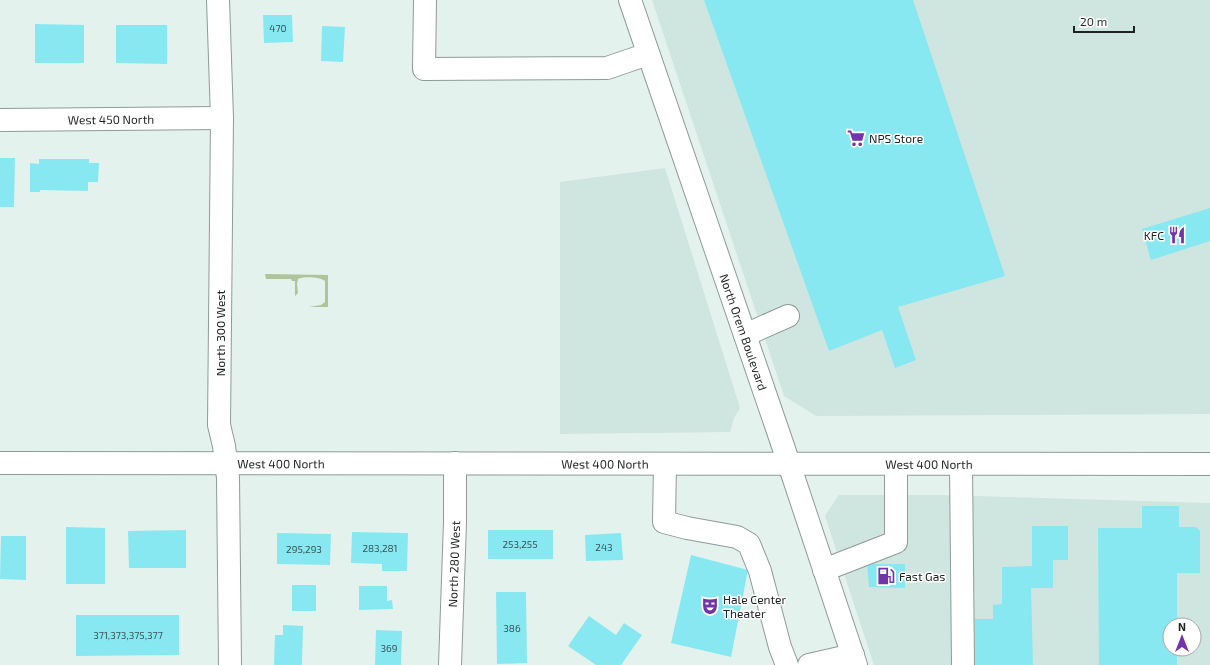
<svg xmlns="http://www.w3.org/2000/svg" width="1210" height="665" viewBox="0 0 1210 665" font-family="'Exo 2',sans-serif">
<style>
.built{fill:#cfe5df;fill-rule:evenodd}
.green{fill:#b0c49b}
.building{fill:#87e8f2}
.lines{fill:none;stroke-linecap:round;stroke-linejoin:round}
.minor-casing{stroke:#8e9b98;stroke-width:24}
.major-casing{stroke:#8e9b98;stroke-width:24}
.minor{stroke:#fff;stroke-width:22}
.major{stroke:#fff;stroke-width:22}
.labels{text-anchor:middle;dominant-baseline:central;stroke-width:3;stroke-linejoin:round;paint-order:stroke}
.number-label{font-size:10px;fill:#385454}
.street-label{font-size:12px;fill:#1d2220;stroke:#fff}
.poi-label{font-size:12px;fill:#1d2220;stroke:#fff;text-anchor:start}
</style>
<rect width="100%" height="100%" fill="#e4f2ee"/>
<!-- built -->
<g class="built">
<path d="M652,0h558v414l-394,2 -32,-20z"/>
<path d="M665,168l75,240 -6,10 -4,14 -170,2v-252z"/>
<path d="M839,495h102l269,8v162h-336l-49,-149zM1170,625h24v24h-24z"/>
</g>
<!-- green -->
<path class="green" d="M265,274l63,1v32h-19l12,-2 4,-3v-21c-4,-4 -22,-5 -27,-2l-1,5 1,9 -3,3v-15h-3l-1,-2h-25z"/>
<!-- building -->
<g class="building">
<path d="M704,0h209l92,276 -107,31 18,53 -21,8 -13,-38 -53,21z"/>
<path d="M263,15h29l1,27 -29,1z"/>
<path d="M35,24l49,1v38h-49z"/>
<path d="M116,25h51v39l-51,-1z"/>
<path d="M322,26l23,1 -2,35 -22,-1z"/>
<path d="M0,158h15l-1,49h-14z"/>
<path d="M39,159h50v4h10l-1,19h-10v9l-48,-1v2h-10v-29l9,1z"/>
<path d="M1210,208v33l-59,19 -9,-31z"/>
<path d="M1142,506h37v21h17l4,4v42h-23v52h-7v24h7v16h-78l-1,-137h44z"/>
<path d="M1032,526h36v34h-15v28h-22l2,77h-58v-46h18v-14l9,-1v-37l30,-1z"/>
<path d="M66,527l39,1v56h-39z"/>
<path d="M186,530v38h-57l-1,-37z"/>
<rect x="488" y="530" width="65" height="29"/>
<path d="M352,532l56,1 -1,38h-25v-7l-31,-1z"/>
<path d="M277,533l54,1 -1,31 -53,-1z"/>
<path d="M621,533l2,27 -37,1 -1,-26z"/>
<path d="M1,536h25v44l-26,-1z"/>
<path d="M691,555l57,15 -17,87 -60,-14z"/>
<path d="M867,564h38v24l-36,-1z"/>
<rect x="292" y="585" width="24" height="26"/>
<path d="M359,586h28v15l5,-1 1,9 -34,1z"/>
<path d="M496,592h30l1,71 -30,1z"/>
<path d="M76,615h103v40l-103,1z"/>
<path d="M589,616l27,19 8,-12 18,12 -21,30h-25l-28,-19z"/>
<path d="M283,625l20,1 -1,39h-28l1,-30h8z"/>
<path d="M376,630l26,1 -1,34h-26z"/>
</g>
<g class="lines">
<!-- minor casing -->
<g class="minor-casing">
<g id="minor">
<path d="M218,0l4,118 -3,307 5,21 4,32 2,187"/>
<path d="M425,0l-1,69 183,-1 41,-14"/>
<path id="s1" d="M630,0l152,443 74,222"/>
<path id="s2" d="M0,120l222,-2"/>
<path d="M745,335l43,-19"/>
<path d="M665,464l-1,58 23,6 50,9 12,7 11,27 20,76 7,18"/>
<path d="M961,464l2,201"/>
<path d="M824,570l72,-28v-78"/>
<path id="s3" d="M450,665l5,-143v-59"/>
<path d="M809,665l44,-10"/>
</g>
</g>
<!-- major casing -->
<g class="major-casing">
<g id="major">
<path id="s4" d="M0,463l1210,1"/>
</g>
</g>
<!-- minor -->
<use href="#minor" class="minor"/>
<!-- major -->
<use href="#major" class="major"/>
</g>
<!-- icons -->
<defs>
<g id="supermarket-bare" transform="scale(1.38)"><path d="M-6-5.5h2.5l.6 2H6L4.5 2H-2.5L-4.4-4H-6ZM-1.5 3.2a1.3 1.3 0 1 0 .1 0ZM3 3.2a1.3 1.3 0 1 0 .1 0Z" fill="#7333a9" stroke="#fff" stroke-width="2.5" paint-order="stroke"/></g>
<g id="restaurant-bare" transform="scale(1.38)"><path d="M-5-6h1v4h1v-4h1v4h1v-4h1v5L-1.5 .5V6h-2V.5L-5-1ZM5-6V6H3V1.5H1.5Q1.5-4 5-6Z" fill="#7333a9" stroke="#fff" stroke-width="2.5" paint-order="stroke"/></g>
<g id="fuel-bare" transform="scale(1.38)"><path d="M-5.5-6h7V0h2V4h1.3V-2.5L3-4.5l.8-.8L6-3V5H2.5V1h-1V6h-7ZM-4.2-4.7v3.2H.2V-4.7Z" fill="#7333a9" stroke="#fff" stroke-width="2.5" paint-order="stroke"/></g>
<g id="theatre-bare" transform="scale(1.38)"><path d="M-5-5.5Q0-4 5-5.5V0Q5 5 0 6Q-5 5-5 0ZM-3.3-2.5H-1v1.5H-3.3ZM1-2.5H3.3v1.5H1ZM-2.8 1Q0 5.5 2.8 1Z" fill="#7333a9" stroke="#fff" stroke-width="2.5" paint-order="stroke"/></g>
</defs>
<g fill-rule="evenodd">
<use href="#supermarket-bare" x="856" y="138"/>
<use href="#restaurant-bare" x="1177" y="235"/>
<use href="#fuel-bare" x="886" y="576"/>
<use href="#theatre-bare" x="710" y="606"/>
</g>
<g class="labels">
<!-- number labels -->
<g class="number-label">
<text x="278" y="28">470</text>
<text x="520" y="544">253,255</text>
<text x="604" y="547">243</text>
<text x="380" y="548">283,281</text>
<text x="304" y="549">295,293</text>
<text x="512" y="628">386</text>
<text x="128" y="635">371,373,375,377</text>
<text x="389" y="648">369</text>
</g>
<!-- street labels -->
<g class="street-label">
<text stroke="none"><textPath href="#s2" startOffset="111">West 450 North</textPath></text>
<text stroke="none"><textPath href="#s1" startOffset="351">North Orem Boulevard</textPath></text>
<text transform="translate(220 333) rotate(-90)">North 300 West</text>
<text stroke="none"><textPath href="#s4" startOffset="281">West 400 North</textPath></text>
<text stroke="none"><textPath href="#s4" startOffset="605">West 400 North</textPath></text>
<text stroke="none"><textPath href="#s4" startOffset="929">West 400 North</textPath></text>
<text stroke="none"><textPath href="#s3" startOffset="101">North 280 West</textPath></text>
</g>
<!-- poi labels -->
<g class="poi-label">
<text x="869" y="138">NPS Store</text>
<text x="1164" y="235" text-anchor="end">KFC</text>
<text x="899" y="576">Fast Gas</text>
<text x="723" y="599">Hale Center<tspan x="723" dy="14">Theater</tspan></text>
</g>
</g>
<!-- north arrow -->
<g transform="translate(1182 637)"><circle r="19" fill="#ffffff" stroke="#a5a7a6"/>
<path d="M0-3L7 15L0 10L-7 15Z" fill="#7333a9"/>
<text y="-6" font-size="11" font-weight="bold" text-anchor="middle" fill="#1d2220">N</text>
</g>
<!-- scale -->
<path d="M1074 26v6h60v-6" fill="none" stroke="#1d2220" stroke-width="2"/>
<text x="1080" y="26" font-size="12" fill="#1d2220" stroke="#ffffff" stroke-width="3" paint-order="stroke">20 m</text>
</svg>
